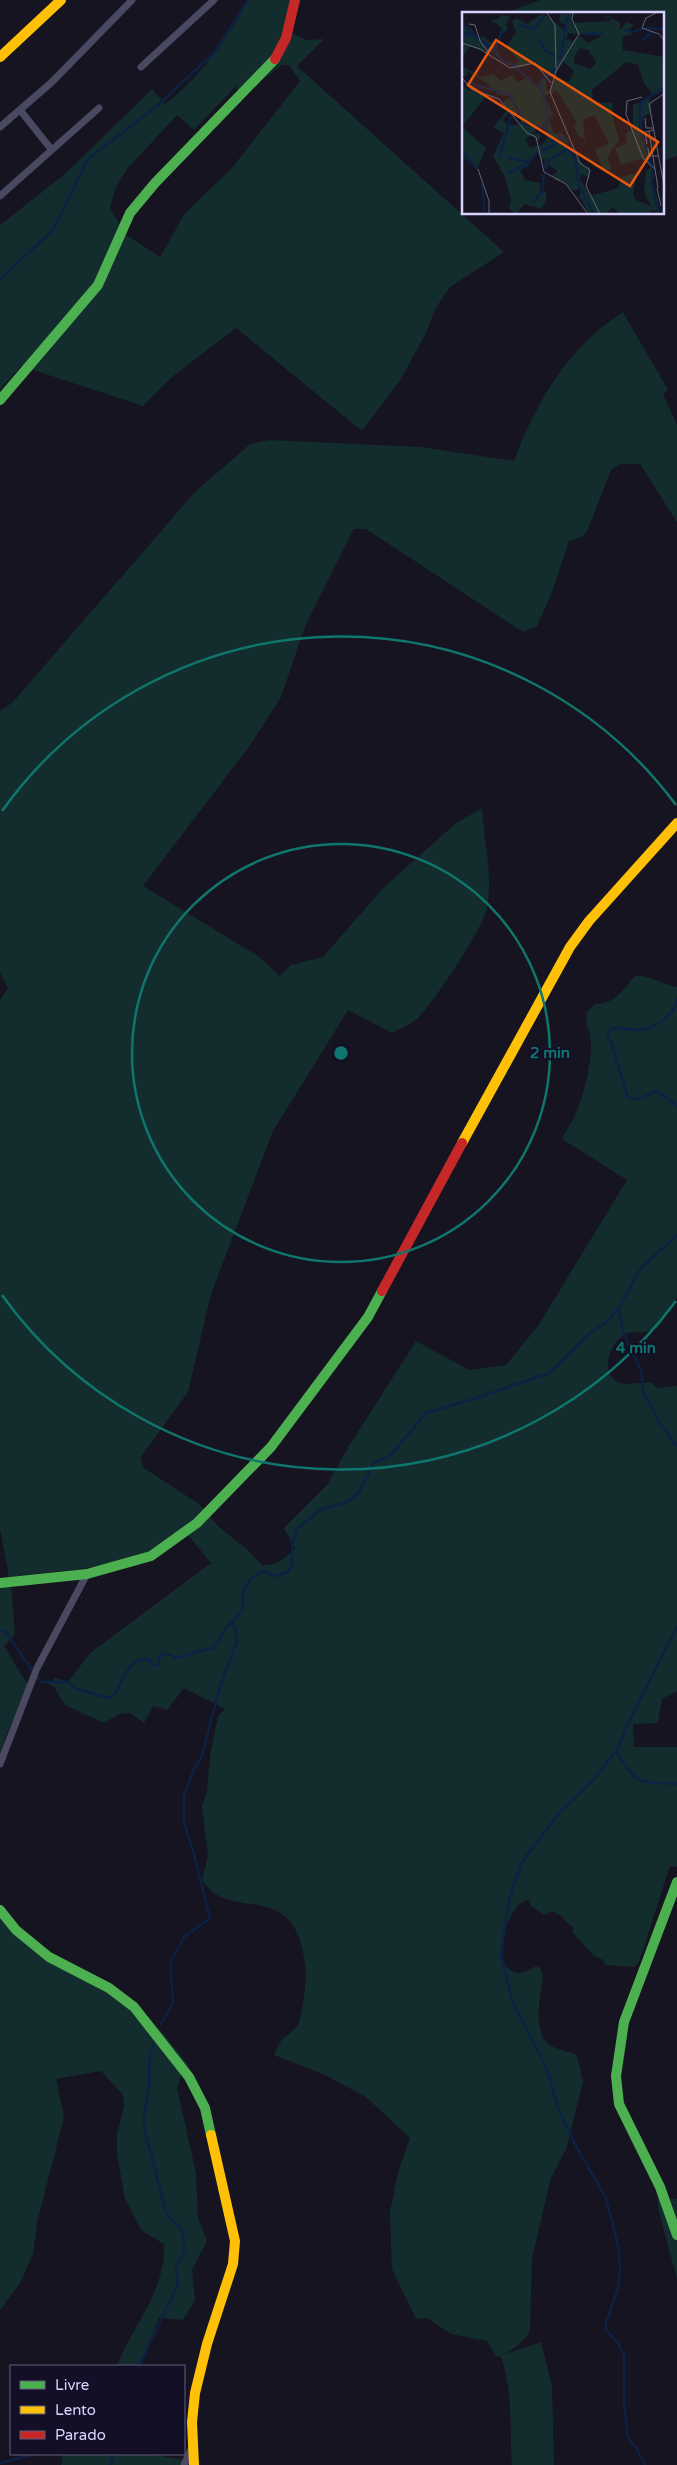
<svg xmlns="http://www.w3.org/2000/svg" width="677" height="2465" viewBox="0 0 677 2465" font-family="'Varela Round',sans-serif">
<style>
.green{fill:#132c2d;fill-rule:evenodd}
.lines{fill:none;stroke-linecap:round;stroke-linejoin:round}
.stream{stroke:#0d2144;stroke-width:2.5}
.street{stroke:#4a4962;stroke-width:7}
.fast{stroke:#4caf50;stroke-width:10}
.slow{stroke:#ffc107;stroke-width:10}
.jam{stroke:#c62828;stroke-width:10}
.ring{fill:none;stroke:#0f766e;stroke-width:2.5}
.inset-river{fill:none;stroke:#0d2144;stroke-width:2.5}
.inset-road{fill:none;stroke:#64617a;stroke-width:1}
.view{fill:#e8590c;fill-opacity:0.15;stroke:#e8590c;stroke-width:2.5}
.inset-edge{fill:none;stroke:#d9d4ff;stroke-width:2.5}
.centre{fill:#0f766e;stroke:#130f26;stroke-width:2.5}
.ring-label{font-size:15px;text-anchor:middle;font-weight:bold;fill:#0f766e;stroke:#130f26;stroke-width:4;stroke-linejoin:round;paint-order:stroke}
</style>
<rect width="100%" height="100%" fill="#161421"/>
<!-- green -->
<g class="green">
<path d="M248,0h43v33l15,7 18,-1 -27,27 207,186 -54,35 -15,22 -8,22 -26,48 -39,52 -126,-103 -64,49 -29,29 -122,-40 -21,23v-164l65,-51 87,-85 13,15c33,-24 65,-68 83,-104zM282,65h7l11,16 -68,87 -47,45 -25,44 -35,-23 -15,-26 5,-19 12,-20 50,-54 17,15 42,-44 2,5 12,-2z"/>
<path d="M540,0h137v156l-14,5v-147h-159z"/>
<path d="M623,312l45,78 -5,4 14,31v97l-37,-58h-20l-9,6 -23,59 -6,8 -13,4 -18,54 -14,31 -14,6 -157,-103h-12l-48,95 -25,73 -30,47 -108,142 115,70 22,20 11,-11 32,-8 60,-69 72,-64 27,-16c2,33 11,67 5,100 -3,19 -56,99 -71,112 -7,5 -17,9 -24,13l-44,-23 -75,121 -62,163 -23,98 -48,66 4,10 55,36 20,23 30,24 13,14c16,1 22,-6 33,-17l-11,-20 43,-43 22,-39 67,-105 53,29 37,-5 32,-39 89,-146 -65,-41c5,-10 12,-20 16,-31 7,-18 20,-67 8,-83l1,-13 8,-8c21,0 27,-14 40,-28 11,-2 29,9 42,11v310l-19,31c-4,1 -10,4 -15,4 -4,1 -8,-1 -12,0 -20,4 -35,43 -10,51 6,2 23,-1 31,0l5,5 20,-2v305l-15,8 -4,24 -25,1 1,23h43v120l-7,-1 -31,96 -5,5 -29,-2 -2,-5 -9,-4 -22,-24 2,-4 -11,-9v-2l-11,-6 -8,4 -13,-9 -2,-6c-22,2 -44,70 -10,73 6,1 12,-5 18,-7l4,3 2,7c-2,17 -11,54 5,68 4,4 22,8 29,11l6,27 -17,67 -15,29 -19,80 -2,72c-5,12 -16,18 -27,25l38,-13 11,44 2,79h-42c-3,-40 2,-69 -11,-108l-5,-1 -9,-15 -36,-7 -24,-16 -11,1 -24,-50 -2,-57 9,-43 11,-31 -44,-41 -41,-22 -51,-20c2,-5 4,-10 7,-14 6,-7 14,-10 18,-19 4,-8 8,-47 6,-57 -10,-91 -75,-39 -103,-85l6,-24 -6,-50 5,-15 3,-35 8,-40 7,-7 -41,-21 -17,22 -14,-4 -9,17 -14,-10 -11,1 -15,9 -39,-18 -11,-18 -6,-3 7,-6 13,4 22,-29 121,-90 -28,-34c-12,8 -25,19 -38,24 -43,17 -90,18 -136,24l-9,-48v-529l8,-12 -8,-15v-262l12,-8 183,-211 55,-48 19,-4 152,7 93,14c21,-58 56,-116 109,-149z"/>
<path d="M11,1585l4,49 -11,12 27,44c-14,21 -26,42 -31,66v-169z"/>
<path d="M0,1907l5,11 54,43 67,36 31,29 32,40 -5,2 -7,20 19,85 2,45 9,23 -15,29 3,30 -12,20 -24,-2 -19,48h-23c15,-39 50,-78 47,-122l-22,-13 -17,-32 -8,-46v-18l7,-30 -1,-10 -22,-24 -45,8 8,38 -27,106 -4,31 -13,29 -20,27z"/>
<path d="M658,2198l19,1v80l-19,-71z"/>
<path d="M63,2454h86l46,8 1,3h-135z"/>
</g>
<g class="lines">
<!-- stream -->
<g class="stream">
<path d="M0,279l53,-49 35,-71 69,-53 57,-53 34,-53"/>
<path d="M677,999c-3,17 -21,29 -38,31 -10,1 -18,-4 -28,-1l-4,7 4,5 17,57 11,1 18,-8 20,15"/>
<path d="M619,1307l4,25 18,39 2,20 16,31 18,24"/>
<path d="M0,1630l6,2 27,40 9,10h25l8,6 33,10c12,-3 15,-30 30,-38l10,-1 6,7 4,-1 2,-10c8,-3 11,1 17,3l38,-11 10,-18 18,-19v-18l8,-13 10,-7h5l9,4 13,-4 4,-7v-20l6,-17 22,-18 29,-9 10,-9 15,-29 17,-8 35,-42 44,-13 80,-27 39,-39 20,-14 10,-13 22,-39 36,-33"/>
<path d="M616,1751c22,36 21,30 61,33"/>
<path d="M161,2024l12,-21 -3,-40 14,-26 26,-19 -16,-64 -10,-32v-27l10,-26 8,-13 18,-70 17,-44 -1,-10 -4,-10"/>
<path d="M139,2366l39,-82 -2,-15 9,-22 -4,-20 -11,-8 -5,-10 -20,-78 -1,-14 5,-29 1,-35 6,-15"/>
<path d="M0,2463l35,-9"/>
<path d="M110,2465l3,-11"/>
<path d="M645,2465l-8,-16 -8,-10 -2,-8 -3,-26v-50l-6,-12 -12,-13v-7l12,-35 2,-21 -2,-22 -12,-47 -29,-50 -18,-37 -13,-44 -34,-66 -11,-46 8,-56 12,-36 39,-51 33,-32 23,-29 20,-44 41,-80"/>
</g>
<!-- street -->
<g class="street">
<path d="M141,67l73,-67"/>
<path d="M20,110l31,39"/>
<path d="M0,127l52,-45 80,-82"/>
<path d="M0,196l99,-88"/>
<path d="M0,1764l37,-96 50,-94"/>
<path d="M184,2465l8,-18"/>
</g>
<!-- fast -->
<g class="fast">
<path d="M0,400l98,-115 32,-72 25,-30 120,-124"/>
<path d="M0,1583l87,-9 64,-18 46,-33 74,-76 97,-130 14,-26"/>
<path d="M677,1882l-53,140 -8,54 3,28 41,83 17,48"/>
<path d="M0,1910l16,20 33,27 60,31 25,19 55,70 16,31 6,27"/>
</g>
<!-- slow -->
<g class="slow">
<path d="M0,57l61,-57"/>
<path d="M462,1143l108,-196 19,-26 88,-98"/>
<path d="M194,2465l-2,-43 3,-29 12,-49 26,-80 2,-23 -24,-106"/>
</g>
<!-- jam -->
<g class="jam">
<path d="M275,59l11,-21 9,-38"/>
<path d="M382,1291l80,-148"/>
</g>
</g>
<!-- distance rings -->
<g class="ring">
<circle cx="341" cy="1053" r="209"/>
<path d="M676 1301A417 417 0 0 1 2 1295M2 811A417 417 0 0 1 676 805"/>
</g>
<!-- overview -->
<g transform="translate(462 12)">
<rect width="202" height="202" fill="#161421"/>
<path d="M81,1l20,16 3,-4 -7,-3 1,-7 7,-2h4l1,10 38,-2 2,-3 -7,-1 3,-2 12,8v7l6,-8 8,3 -7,6 5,3 -10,3 1,13 41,7v33l-10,6 -10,-13 -6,-18 -12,-3 -34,28 1,12 20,1 -1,11 7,26 -12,17 5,13 -22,-4v12l-8,-4 -2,5 10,17 28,-8 3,-11 16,-4 -4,22 3,5 15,6 -7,-14 2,-21 5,-4 -9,-8 -21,5 -6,-16 12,-4 -1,-10 7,-6v-23l17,-6 2,13 -9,5 -1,10 3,23 7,11v22l6,17 1,10 -9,1 2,3h-33l-6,-7 -8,7h-16l-8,-16 -2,1 2,-10 -7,2 -9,-8 -10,-3 -4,-4 7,-5 -9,-6 -5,3 1,-9 -4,1 -4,-9 -9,11 1,4 -9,4 5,10 15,3v10l6,-2v11l-5,7 -16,-5 -9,10 -7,-5 2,-10 -6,-22 -12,-21 11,-23 -11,-5 15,-19 -5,-7 9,-5 -15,-3 -9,-10 -21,-13v5l-5,1v-11l19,11 12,-3 8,7 11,-6 6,7 8,-4 11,8 8,-10 2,15h3l4,-14 15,5 5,-11 -11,-9 -9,15 -19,-14 -21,6 -15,-9 -6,-11 -5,4 -18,-6 -8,11v-32l9,2 7,11 6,-2 10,8 9,15 12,4 4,-4 -13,-13 10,-15 -4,-11 4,-3 11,6zM128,20l11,4 -13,7 -8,-7 -8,6 -2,-3 -4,1 2,-7 13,2zM118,36l8,2 7,10 1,4 -6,5 -16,-6v-6zM95,79l20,32 -3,4 4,8 7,5 -2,-20 11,-5 15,28 -14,7 6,15 -16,2 -15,-18h-4l2,-10 -8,-7 -5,2 -7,-15 5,-5 -9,-18zM47,100l5,5 5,-5 2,12 -14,2 -4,-7zM81,113l5,12 -5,7 -13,4 -5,-9 7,-4 6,6 4,-6 -9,-2zM38,3l10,1 -4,9 2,5 -8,4 1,-7 -11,-7 9,-1zM0,73l8,6 2,-2 15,6 -25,32 24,21 -9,21 -15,-13z" fill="#132c2d" fill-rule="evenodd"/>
<path class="inset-river" d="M0,4l2,10 12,11M56,13l16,4 11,-15M182,16l21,1M163,17l6,3 12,-3M119,22h22M0,25l6,-4 10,6M77,27l6,11 10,6M20,28l21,21 15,7M179,29l12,-9M33,38l8,-22M95,48l4,-4 7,-43M94,54l-5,8 -9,5 -1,9 7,24 -2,15 6,14h5M56,57l23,21M5,71l42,11 17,30 20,4M0,139l15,18M79,139l14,-6 5,-7 5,1 -1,5 11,14 4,28 15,28M46,145l20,5M37,146l12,-42M190,154l-12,-37v-26l25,-16M191,157l-1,15 7,30M83,159l4,-11 18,-11M46,161l17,-8 12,-12M20,172l3,30M70,191l10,-11 2,-18"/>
<path class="inset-road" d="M85,1l8,12 1,44M111,1l-1,6 7,15 -23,37 -6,21 30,71 10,7 -4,16 14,28M194,1l-10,5 -4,10 17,6 6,7M7,12l6,1 5,16 9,12M0,31l18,6 30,19 25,-5 16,20M1,67l8,10 28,10 28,34 9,4 8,35 22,12 22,30M203,81l-16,11 16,87M180,85l-15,4 -1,13 17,44 12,11M183,106l1,10h8M187,119l9,57M185,132l-2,-12 9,-2M186,136l1,8h9M16,157l11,32v13M195,176l4,18"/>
<path class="view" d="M34,28l162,102 -28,44 -162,-101z"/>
<rect width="202" height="202" class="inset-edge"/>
</g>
<circle cx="341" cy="1053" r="8" class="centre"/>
<g class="ring-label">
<text x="550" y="1058">2 min</text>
<text x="636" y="1353">4 min</text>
</g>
<!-- legend -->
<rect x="10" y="2365" width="175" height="90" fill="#130f26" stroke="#625e7d"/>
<rect x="20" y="2381" width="25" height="8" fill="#4caf50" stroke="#625e7d"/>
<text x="55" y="2390" font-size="15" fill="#d9d4ff">Livre</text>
<rect x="20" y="2406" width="25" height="8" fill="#ffc107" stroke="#625e7d"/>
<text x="55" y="2415" font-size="15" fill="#d9d4ff">Lento</text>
<rect x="20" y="2431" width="25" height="8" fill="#c62828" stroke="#625e7d"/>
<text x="55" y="2440" font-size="15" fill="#d9d4ff">Parado</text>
</svg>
